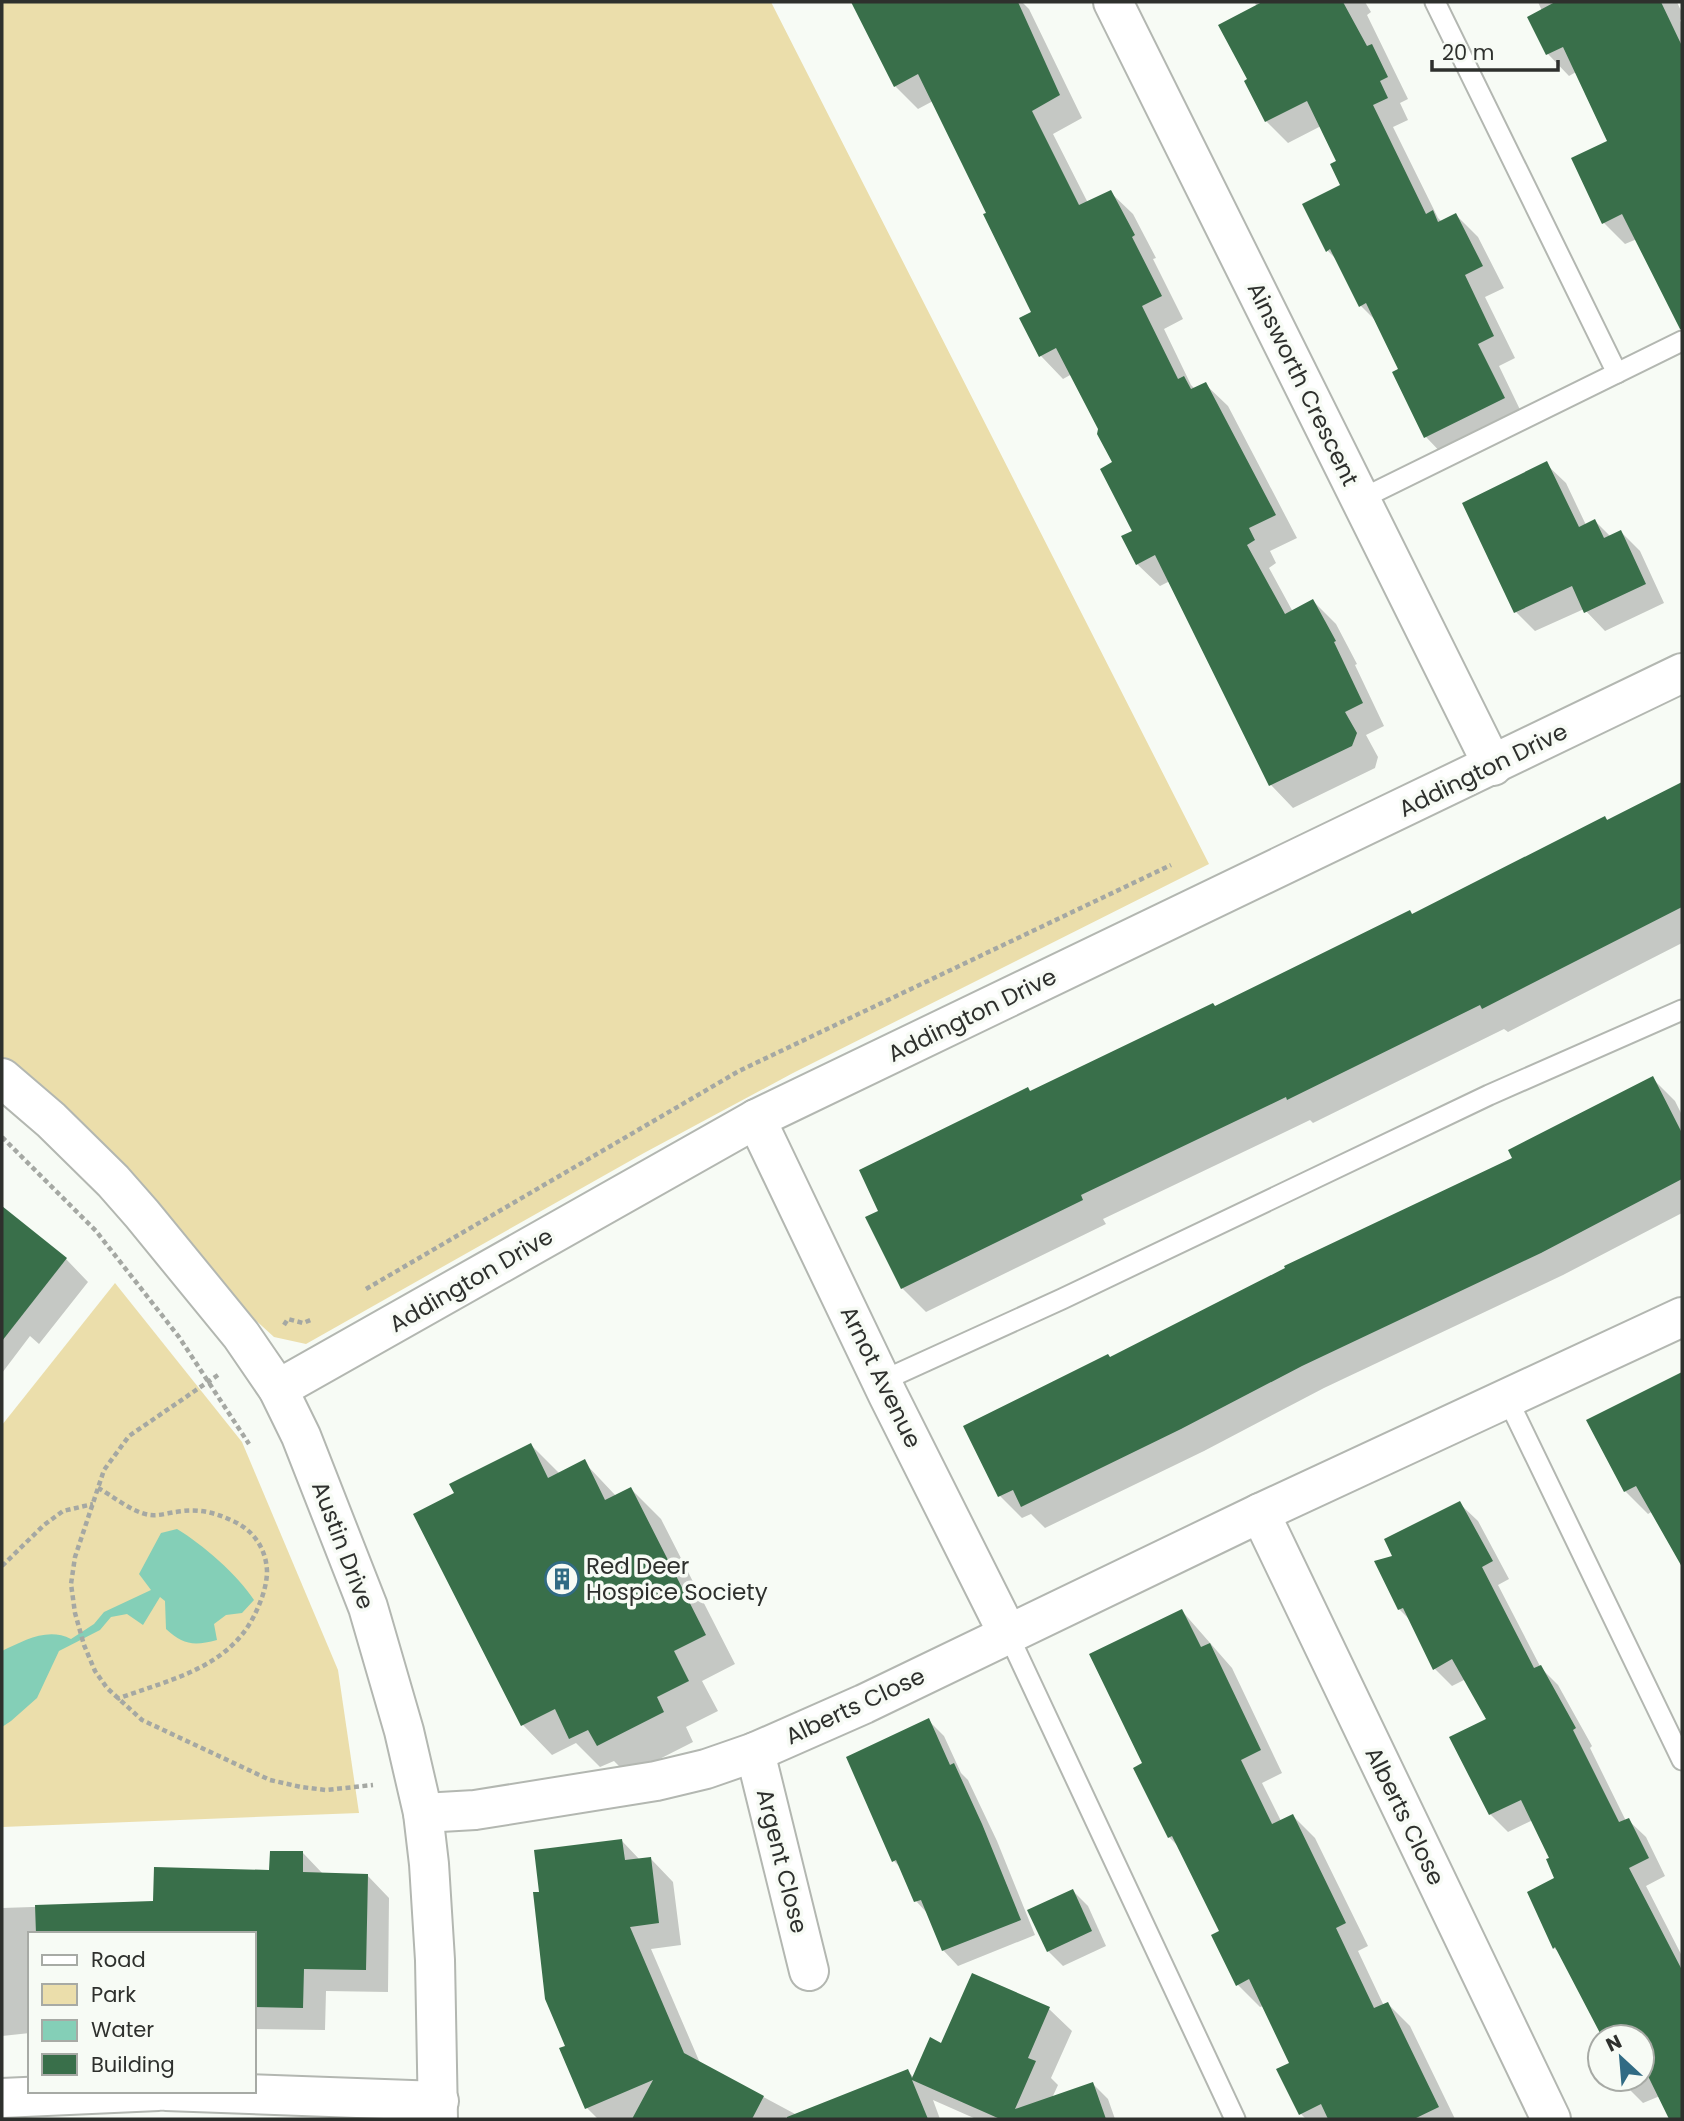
<svg xmlns="http://www.w3.org/2000/svg" width="1684" height="2121" viewBox="0 0 1684 2121" font-family="Poppins,sans-serif">
<style>
.green{fill:#ebdeab}
.water{fill:#84cfb7}
.shadow{fill:#0003}
.building{fill:#396f4a}
.lines{fill:none;stroke-linecap:round;stroke-linejoin:round}
.service-casing{stroke:#b3b7b1;stroke-width:23}
.minor-casing{stroke:#b3b7b1;stroke-width:42}
.tertiary-casing{stroke:#b3b7b1;stroke-width:42}
.path{stroke:#a5a8a3;stroke-width:4.5;stroke-dasharray:5 3.5;stroke-linecap:butt}
.service{stroke:#fff;stroke-width:19}
.minor{stroke:#fff;stroke-width:38}
.tertiary{stroke:#fff;stroke-width:38}
.labels{text-anchor:middle;dominant-baseline:central;stroke-width:7;stroke-linejoin:round;paint-order:stroke}
.street-label{font-size:23px;fill:#2e302d;stroke:#f7fbf5}
.poi-label{font-size:23px;fill:#2e302d;stroke:#f7fbf5;text-anchor:start}
</style>
<rect width="100%" height="100%" fill="#f7fbf5"/>
<!-- green -->
<g class="green">
<path d="M2,2h769l438,862 -416,209 -149,80 -338,191 -32,-7 -86,-79 -186,-160z"/>
<path d="M115,1283l127,159 96,228 21,143 -357,14v-402z"/>
</g>
<!-- water -->
<path class="water" d="M177,1529c25,15 61,46 77,71l-12,13 -16,2 -12,9 3,16c-23,6 -34,5 -51,-11l-1,-28 -5,-4 -17,28 -16,-11 -16,3 -11,13 -41,21 -22,47 -26,23 -9,6v-76c22,-10 45,-24 69,-12l23,-15 10,-12 47,-22 -12,-16 22,-41z"/>
<!-- shadow -->
<g class="shadow">
<path d="M863,2h159l7,7 53,109 -29,16 35,69 22,-11 23,22 23,44 -3,1 30,60 -19,10 27,56 4,4 10,-5 23,22 69,132 -27,13 6,12 -7,5 24,44 20,-11 23,23 21,40 -2,1 29,61 -18,9 12,22 -3,11 -82,40 -22,-23 -101,-204 -10,5 -23,-22 -3,-32 -20,-69 -14,-34 -28,-55 -9,5 -22,-23 -19,-37 12,-6 -45,-99 -56,-113 -15,8 -23,-23 -40,-80z"/>
<path d="M1254,2h111l6,10 -4,3 41,84 -8,4 8,17 -15,7 45,91 4,4 14,-7 22,22 26,51 -19,9 30,61 -16,8 26,54 -78,39 -21,-22 -26,-67 -23,-48 -16,-16 -23,-45 -11,-11 15,-64 -4,-24 -17,-36 -33,17 -22,-22 -16,-41 7,-74z"/>
<path d="M1538,2h139l5,11v6l-2,1 2,5v292l-13,-14 -32,-64 -12,5 -21,-21 5,-81 -33,-70 -7,4 -21,-22 -19,-36 13,-7z"/>
<path d="M1546,464l20,19 20,42 9,-4 16,16 10,-5 19,19 24,52 -59,28 -21,-22 -49,22 -19,-19z"/>
<path d="M1682,784v159l-174,89 -4,-3 -191,94 -3,-3 -207,99 3,5 -180,88 -24,-24 -21,-77 150,-118 382,-178 192,-97 4,3z"/>
<path d="M1652,1078l23,23 7,14v98l-119,62 -239,113 -120,63 -159,77 -14,-14 -9,4 -22,-22 111,-137 176,-90 227,-110z"/>
<path d="M2,1208l64,51 22,23 -49,62 -9,-8 -28,37z"/>
<path d="M1673,1379l9,9v175l-29,-52 -5,3 -23,-23z"/>
<path d="M531,1445l29,29 24,-12 32,34 15,-7 30,30 74,145 -33,17 16,30 -32,16 7,15 -65,33 -14,-14 -14,6 -24,-24 -24,12 -29,-30 -108,-210 41,-22z"/>
<path d="M1460,1504l18,17 31,58 -11,6 43,83 17,17 34,61 -2,2 36,73 2,-1 18,17 19,39 -19,10 36,70v163h-11l-11,-23 -17,7 -18,-18 -3,-6h20v-42l-39,-1 -42,-82 -7,-6 3,-69 -6,-20 -18,-39 -25,12 -18,-18 -1,-95 -23,-40 -14,7 -17,-17 -23,-47 -13,-13 -4,-52z"/>
<path d="M1182,1611l50,57 50,105 -20,10 19,38 12,-5 22,22 53,108 -10,5 26,55 4,-2 22,22 45,93h-149l-5,-5 -10,-51 -27,-57 -4,1 -22,-22 -16,-53 -43,-85 -10,-10 -25,-73z"/>
<path d="M929,1721l15,15 17,37 7,7 29,61 38,94 -77,31 -15,-16 -15,-36 -12,-13 -14,-32 -8,-8z"/>
<path d="M622,1841l18,19 11,-1 22,23 8,63 -30,4 49,114 97,52 111,-44 6,7 28,-33 107,-36 23,22 -21,47 7,7 -6,13 41,-14 15,15 7,20h-67l-2,-7 -3,7h-67l-43,-19 7,19h-342l-11,-11 -20,-61 -26,-154z"/>
<path d="M303,1853l21,22h43l22,23 -1,94 -62,-1 -1,39 -71,-1v-95h-224v99l-28,3v-128l152,-5 117,-31z"/>
<path d="M1073,1891l15,15 18,40 -43,20 -15,-15z"/>
</g>
<!-- building -->
<g class="building">
<path d="M851,2h167l42,93 -28,16 47,94 32,-15 24,45 -3,2 30,59 -20,10 36,73 6,-3 7,13 15,-7 70,133 -27,13 6,12 -8,5 38,69 28,-15 23,42 -2,1 29,61 -18,9 12,21 -5,13 -83,40 -114,-231 -19,10 -15,-29 11,-5 -32,-62 12,-7 -15,-28 1,-5 -42,-81 -17,9 -20,-39 12,-6 -48,-98 3,-1 -68,-139 -24,13z"/>
<path d="M1262,2h81l24,44 5,-2 16,33 -8,4 8,17 -15,7 53,109 7,-4 5,12 18,-9 27,53 -18,9 29,61 -16,8 27,54 -81,40 -32,-66 6,-3 -32,-66 -7,4 -29,-58 -4,3 -24,-48 38,-19 -10,-21 6,-3 -29,-60 -42,21 -21,-41 3,-2 -29,-54z"/>
<path d="M1555,2h106l21,44v283h-2l-58,-115 -20,10 -31,-66 36,-17 -44,-94 -17,8 -19,-38z"/>
<path d="M1547,461l32,66 16,-8 9,19 17,-8 25,54 -62,29 -12,-27 -58,27 -52,-110z"/>
<path d="M1682,782v125l-200,102 -2,-4 -193,95 -1,-3 -205,98 2,5 -182,89 -36,-72 13,-6 -19,-41 169,-83 2,4 183,-88 2,3 195,-96 2,4 193,-98 2,4z"/>
<path d="M1653,1076l29,57v46l-141,74 -239,113 -121,63 -160,78 -8,-17 -15,7 -35,-71 145,-72 2,3 175,-89 -1,-2 228,-108 -4,-8z"/>
<path d="M2,1206l65,52 -65,83z"/>
<path d="M1682,1372v195l-46,-81 -12,6 -38,-72z"/>
<path d="M531,1443l17,35 37,-19 20,41 26,-13 75,148 -32,16 15,30 -32,16 7,15 -67,34 -9,-16 -19,9 -14,-30 -34,17 -108,-212 41,-21 -5,-9z"/>
<path d="M1460,1501l33,60 -11,6 52,101 7,-3 35,63 -3,2 46,92 10,-4 20,40 -20,10 53,102v149h-13l-21,-43 -6,3v-42l-42,1 1,-3 -46,-88 -2,2 -26,-57 27,-14 -8,-19 3,-1 -28,-58 -32,15 -40,-78 37,-18 -34,-60 -19,11 -30,-62 -5,2 -24,-49 18,-5 -8,-17z"/>
<path d="M1182,1609l19,38 9,-4 51,107 -20,10 31,64 21,-10 53,109 -10,5 38,80 14,-6 51,105 -25,12h-86l-7,-15 -22,11 -23,-46 13,-6 -40,-84 -13,7 -25,-51 8,-4 -47,-95 -4,2 -35,-70 9,-5 -53,-109z"/>
<path d="M929,1718l21,47 4,-2 28,61 39,96 -79,31 -21,-51 -7,2 -18,-42 -4,2 -46,-105z"/>
<path d="M622,1839l3,21 26,-3 8,66 -29,4 54,126 80,43 -12,23h-120l21,-39 -68,29 -26,-61 6,-2 -20,-47 -12,-107h6l-5,-42z"/>
<path d="M270,1851h33v21l65,2 -2,96 -62,-1 -1,39 -49,-1v-73h-218l-1,-29 118,-4 1,-34 115,3z"/>
<path d="M1073,1889l19,42 -45,21 -20,-42z"/>
<path d="M972,1973l78,34 -22,51 8,3 -21,48 78,-27 13,37h-106l-88,-39 16,39h-141v-2l121,-48 4,9 18,-41 11,6z"/>
</g>
<g class="lines">
<!-- service casing -->
<g class="service-casing">
<g id="service">
<path d="M1435,2l182,371"/>
<path d="M1361,499l321,-158"/>
<path d="M882,1381l180,-82 427,-204 193,-85"/>
<path d="M1507,1398l175,362"/>
<path d="M1008,1634l227,485"/>
</g>
</g>
<!-- minor casing -->
<g class="minor-casing">
<g id="minor">
<path d="M1113,2l380,764"/>
<path d="M756,1119l132,276 120,239"/>
<path d="M1260,1513l291,606"/>
<path d="M755,1752l54,219"/>
<path d="M423,1813l52,-3 181,-29 50,-12 49,-17 109,-48 396,-191 422,-196"/>
<path d="M166,2091l273,10"/>
<path d="M2,2098l156,-7"/>
</g>
</g>
<!-- tertiary casing -->
<g class="tertiary-casing">
<g id="tertiary">
<path d="M2,1078l49,42 62,61 29,33 99,121 37,54 23,47 67,171 36,124 19,82 6,51 6,96 3,159"/>
<path d="M278,1389l478,-270 926,-446"/>
</g>
</g>
<!-- path -->
<g class="path">
<path d="M2,1137l94,94 83,106 70,107"/>
<path d="M366,1289l373,-218 432,-206"/>
<path d="M284,1325l4,-6 15,4 10,-4"/>
<path d="M218,1375l-89,61 -25,34 -29,87 -4,27 4,29 9,32 11,26 12,17 35,32 128,60 31,7 25,3 47,-5"/>
<path d="M98,1488c15,8 35,25 52,27 9,1 18,-2 26,-3 21,-4 38,0 57,9 20,9 33,27 34,50 0,15 -6,31 -13,45 -27,53 -86,64 -137,83"/>
<path d="M2,1566l42,-41 19,-14 30,-7"/>
</g>
<!-- service -->
<use href="#service" class="service"/>
<!-- minor -->
<use href="#minor" class="minor"/>
<!-- tertiary -->
<use href="#tertiary" class="tertiary"/>
</g>
<!-- icons -->
<defs>
<g id="building-ring" transform="scale(1.75)"><circle r="9.5" fill="#f7fbf5" stroke="#316b84" stroke-width="1.5"/><path d="M-4-6H4V6H1V3H-1V6H-4ZM-2.5-4.3h1.7v1.8h-1.7ZM.8-4.3h1.7v1.8H.8ZM-2.5-1h1.7V.8h-1.7ZM.8-1h1.7V.8H.8Z" fill="#316b84"/></g>
</defs>
<g fill-rule="evenodd">
<use href="#building-ring" x="562" y="1579"/>
</g>
<g class="labels">
<!-- street labels -->
<g class="street-label">
<text transform="translate(1303 384) rotate(64)">Ainsworth Crescent</text>
<text transform="translate(1483 770) rotate(-26)">Addington Drive</text>
<text transform="translate(972 1015) rotate(-26)">Addington Drive</text>
<text transform="translate(471 1280) rotate(-30)">Addington Drive</text>
<text transform="translate(881 1377) rotate(64)">Arnot Avenue</text>
<text transform="translate(343 1545) rotate(69)">Austin Drive</text>
<text transform="translate(855 1706) rotate(-25)">Alberts Close</text>
<text transform="translate(1405 1816) rotate(64)">Alberts Close</text>
<text transform="translate(782 1861) rotate(76)">Argent Close</text>
</g>
<!-- poi labels -->
<g class="poi-label">
<text x="586" y="1566">Red Deer<tspan x="586" dy="26">Hospice Society</tspan></text>
</g>
</g>
<!-- border -->
<rect width="1684" height="2121" fill="none" stroke="#2e302d" stroke-width="7"/>
<!-- legend -->
<rect x="28" y="1932" width="228" height="161" fill="#f7fbf5" stroke="#a7aaa5" stroke-width="2"/>
<rect x="42" y="1955" width="35" height="10" fill="#ffffff" stroke="#a7aaa5" stroke-width="2"/>
<text x="91" y="1967" font-size="21" fill="#2e302d">Road</text>
<rect x="42" y="1984" width="35" height="21" fill="#ebdeab" stroke="#a7aaa5" stroke-width="2"/>
<text x="91" y="2002" font-size="21" fill="#2e302d">Park</text>
<rect x="42" y="2020" width="35" height="21" fill="#84cfb7" stroke="#a7aaa5" stroke-width="2"/>
<text x="91" y="2037" font-size="21" fill="#2e302d">Water</text>
<rect x="42" y="2054" width="35" height="21" fill="#396f4a" stroke="#a7aaa5" stroke-width="2"/>
<text x="91" y="2072" font-size="21" fill="#2e302d">Building</text>
<!-- north arrow -->
<g transform="translate(1621 2058) rotate(334)"><circle r="33" fill="#f7fbf5" stroke="#a7aaa5" stroke-width="2"/>
<path d="M0-5L12 26L0 18L-12 26Z" fill="#316b84"/>
<text y="-10" font-size="19" font-weight="bold" text-anchor="middle" fill="#2e302d">N</text>
</g>
<!-- scale -->
<path d="M1432 60v10h126v-10" fill="none" stroke="#2e302d" stroke-width="3.5"/>
<text x="1442" y="60" font-size="21" fill="#2e302d" stroke="#f7fbf5" stroke-width="5" paint-order="stroke">20 m</text>
</svg>
